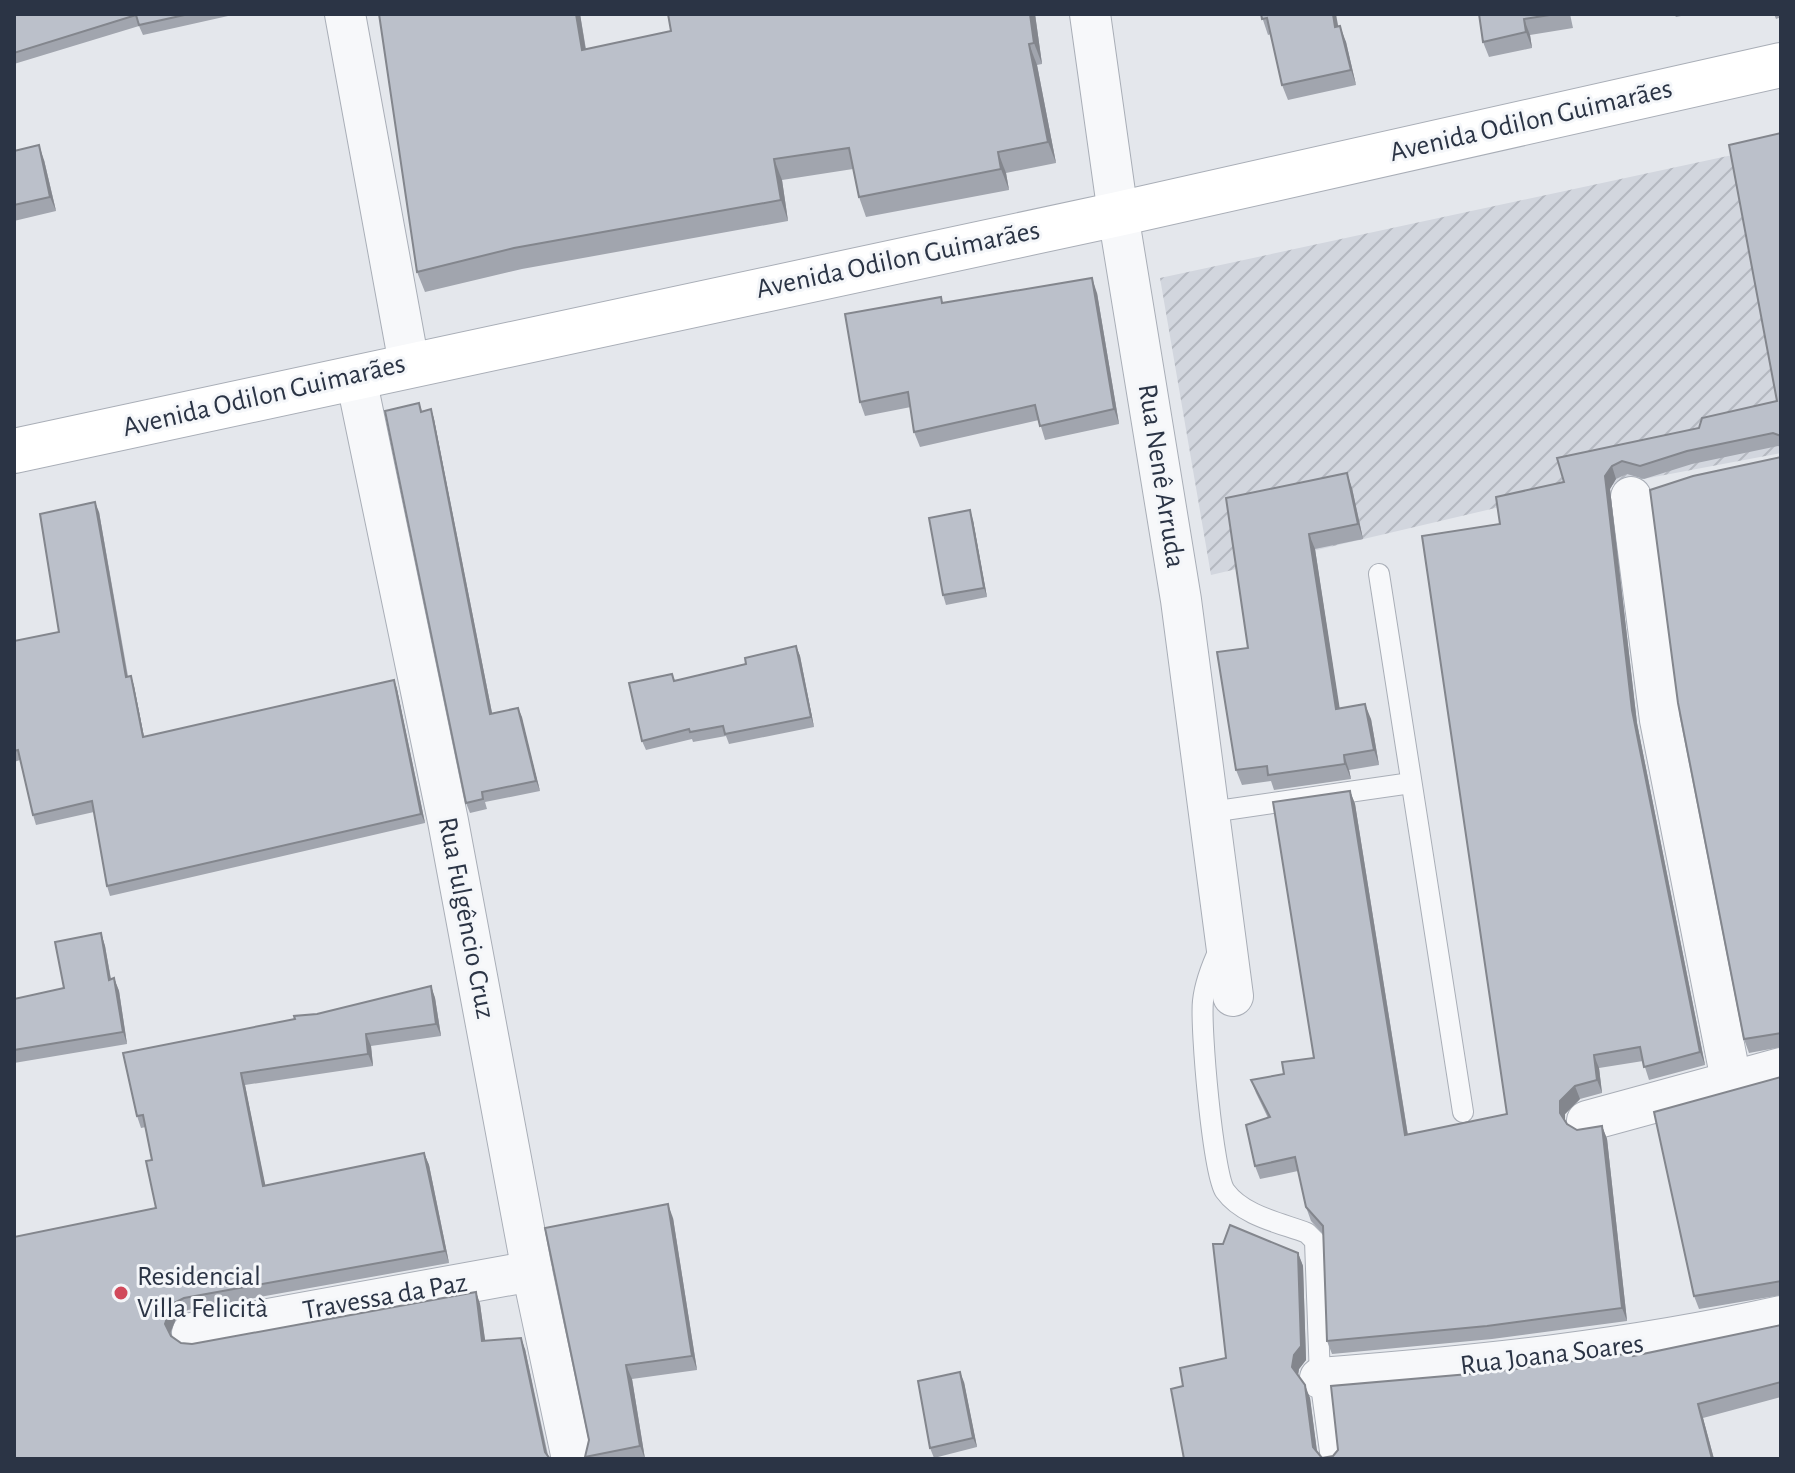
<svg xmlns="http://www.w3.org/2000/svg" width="1795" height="1473" viewBox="0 0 1795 1473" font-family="'Alegreya Sans',sans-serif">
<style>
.industrial{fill:url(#industrial-furrows)}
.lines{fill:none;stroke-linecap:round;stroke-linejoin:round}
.lane-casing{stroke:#a9aeb7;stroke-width:22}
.street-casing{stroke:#a9aeb7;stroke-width:42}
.secondary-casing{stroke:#a9aeb7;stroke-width:46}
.lane{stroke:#f7f8fa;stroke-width:20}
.street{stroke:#f7f8fa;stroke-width:40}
.secondary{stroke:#fff;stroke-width:44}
.wall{fill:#a1a5ae}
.shaded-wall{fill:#83868d}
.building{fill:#bbc0ca;stroke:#83868d;stroke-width:2}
.poi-dot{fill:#d1495b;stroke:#f4f6f9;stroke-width:3}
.labels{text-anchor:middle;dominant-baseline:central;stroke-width:6;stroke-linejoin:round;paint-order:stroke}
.street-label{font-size:28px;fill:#2b3445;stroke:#f4f6f9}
.poi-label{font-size:28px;fill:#2b3445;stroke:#f4f6f9;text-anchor:start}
</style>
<defs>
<pattern id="industrial-furrows" width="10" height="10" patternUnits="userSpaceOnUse" patternTransform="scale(2)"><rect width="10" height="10" fill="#d2d6de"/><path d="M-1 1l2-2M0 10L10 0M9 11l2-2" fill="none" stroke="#b4b8c0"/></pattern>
</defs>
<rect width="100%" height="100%" fill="#e4e7ec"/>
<!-- industrial -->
<path class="industrial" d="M1779,145l2,308 -260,49 -310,73 -51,-297z"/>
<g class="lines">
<!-- lane casing -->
<g class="lane-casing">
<g id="lane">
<path d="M1379,574l84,538"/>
<path d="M1211,812l200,-29"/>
<path d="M1220,948c-8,17 -15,34 -17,53 -3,25 10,173 22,190 18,25 56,32 82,42l8,8 5,137 11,81"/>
</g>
</g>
<!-- street casing -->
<g class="street-casing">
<g id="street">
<path d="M345,14l64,350"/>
<path d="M1090,14l28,200 63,386 52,396"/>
<path d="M356,378l92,443 84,450 40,188"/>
<path d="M1631,497l29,223 71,360"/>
<path d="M1587,1121l194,-53"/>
<path d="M192,1333l340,-62"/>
<path d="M1320,1378c156,-12 309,-28 461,-62"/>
</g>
</g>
<!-- secondary casing -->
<g class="secondary-casing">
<path id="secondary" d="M14,451l1104,-237 663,-149"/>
</g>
<!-- lane -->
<use href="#lane" class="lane"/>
<!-- street -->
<use href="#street" class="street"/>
<!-- secondary -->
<use href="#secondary" class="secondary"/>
</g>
<!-- wall -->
<g class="wall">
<path d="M14,14h223l-94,21 -4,-9 -125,38z"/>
<path d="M580,14l6,35 85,-18 -3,-17h367l7,50 -5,1 19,98 -50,10 3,17 -143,27 -7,-20 -6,-28 -71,11 6,41 -266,48 -97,23 -8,-20z"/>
<path d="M1261,14l77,13 8,15 10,43 -68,15 -6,-15 -11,-51 -3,1z"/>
<path d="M1479,14h91l3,14 -43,7 2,13 -43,9 -6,-15z"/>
<path d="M1674,14h17l-15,3z"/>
<path d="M1774,14h7v3l-5,2z"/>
<path d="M1781,133v314l-3,-1 -86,18 -48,15 -17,-5 -11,5 -6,10 27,234 68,342 -56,15 -6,-19 -44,7 3,25 -22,6 -15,15v7l2,3 10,6 25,-4 5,13 20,182 -135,18 -160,15 -5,-13 -4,-107 -12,-13 -5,-14 -8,-36 -38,8 -5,-13 13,-48 -12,-25 -5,-13 33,-6 30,-16 36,-267 5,13 53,331 99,-21 -7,-590 64,-42 135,-54 78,-27z"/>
<path d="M14,151l30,9 12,51 -42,10z"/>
<path d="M1097,293l22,131 -74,16 -6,-20 -119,27 -6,-15 -3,-25 -46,9 -5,-14 83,-99z"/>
<path d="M419,403l3,8 9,-2 3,10 58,294 26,-5 22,83 -55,11 2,7 -17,4 -4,-10z"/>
<path d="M1781,457v590l-32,6 -5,-14 36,-581z"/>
<path d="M1352,488l11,51 -48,10 24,159 32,11 8,46 -30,5 2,9 -77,11 -3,-9 -29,4 -6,-15 12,-122 -22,-150z"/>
<path d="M99,512l29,164h3l3,10 10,51 250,-57 3,9 28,134 -315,73 -3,-10 -13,-74 -58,13 -3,-10 -13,-55 -6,2v-121l45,-9z"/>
<path d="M973,520l14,77 -41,8 -3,-10z"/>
<path d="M796,646l4,10 14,71 -85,17 -3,-8 -33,6 -1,-3 -46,11 -4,-9 33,-60 71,-17z"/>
<path d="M101,933l4,13 6,33 3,-1 5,13 8,53 -113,19v-64l50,-11z"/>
<path d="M431,986l4,12 6,38 -70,10 2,20 -128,19 20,101 159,-33 5,12 20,98 -261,47 -11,6 -7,19 11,8 11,1 284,-52 4,12 5,37 40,8 23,106 -534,4 142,-251 -4,-48 -6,-33 -5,1 -4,-12 180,-102z"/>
<path d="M1781,1077v218l-82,14 -5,-13z"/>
<path d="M673,1218l24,152 -65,9 13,80h-59l-1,-2z"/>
<path d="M1298,1253l5,13 3,94 -7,9 -1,6 12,23 7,54 5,6 11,-2 159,-84 141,-16 148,-31v72l-78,21 11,41h-530l-1,-73 43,-28z"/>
<path d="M964,1382l13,65 -43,11 -4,-10z"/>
</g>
<!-- shaded-wall -->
<g class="shaded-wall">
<path d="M576,14h4l9,57 -7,-21z"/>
<path d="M1030,14h5l7,50 -8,-21z"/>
<path d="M1333,14h3l5,28 -6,-15z"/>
<path d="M1524,19l6,16 2,13 -6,-16z"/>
<path d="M1340,26l6,16 10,43 -5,-15z"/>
<path d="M1029,44l8,21 19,98 -8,-21z"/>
<path d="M39,145l5,15 12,51 -6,-14z"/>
<path d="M998,152l8,21 3,17 -8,-21z"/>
<path d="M774,159l8,21 6,41 -7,-21z"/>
<path d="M1092,278l5,15 22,131 -5,-15z"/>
<path d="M431,409l3,10 60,304 -4,-9z"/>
<path d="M1612,466l4,13 -6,10 27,234 68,342 -5,-13 -68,-342 -27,-234z"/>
<path d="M1347,473l5,15 11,51 -5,-15z"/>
<path d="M95,502l4,10 30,174 -3,-9z"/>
<path d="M970,510l3,10 14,77 -3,-9z"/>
<path d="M1309,534l6,15 27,174 -6,-14z"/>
<path d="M796,646l4,10 14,71 -3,-10z"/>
<path d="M131,676l3,10 12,61 -3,-10z"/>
<path d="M394,680l3,9 28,134 -4,-9z"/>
<path d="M1365,704l6,15 8,46 -5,-15z"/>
<path d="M518,708l4,9 18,74 -4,-10z"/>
<path d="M1344,755l5,15 2,9 -6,-15z"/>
<path d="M1350,791l5,13 55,345 -5,-14z"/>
<path d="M101,933l4,13 8,46 -4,-12z"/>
<path d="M114,978l5,13 8,53 -4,-12z"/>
<path d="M431,986l4,12 6,38 -5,-12z"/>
<path d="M366,1034l5,12 2,20 -5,-12z"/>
<path d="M1594,1055l5,13 3,25 -5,-13z"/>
<path d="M241,1073l4,12 23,113 -5,-12z"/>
<path d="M1575,1086l5,13 -15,15v12l-5,-13v-12z"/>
<path d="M1602,1126l5,13 20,182 -5,-13z"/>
<path d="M424,1153l5,12 20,98 -4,-12z"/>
<path d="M668,1204l5,14 24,152 -5,-14z"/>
<path d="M1298,1253l5,13 3,94 -7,9 -2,12 -5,-14z"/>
<path d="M476,1292l4,12 7,49 -5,-12z"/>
<path d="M172,1304l5,12 -8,20 -4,-12z"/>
<path d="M521,1338l4,11 23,110 -3,-7z"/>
<path d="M626,1365l6,14 13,80 -5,-13z"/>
<path d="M960,1372l4,10 13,65 -4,-9z"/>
<path d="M1305,1385l5,13 8,61 -5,-12z"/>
<path d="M1698,1404l5,14 11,41h-2z"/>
</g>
<!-- building -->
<g class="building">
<path d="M14,14h175l-50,11 -3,-10 -122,38z"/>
<path d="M379,14h197l6,36 89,-19 -3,-17h362l4,29 -5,1 19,98 -50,10 3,17 -142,28 -10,-49 -75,11 7,41 -267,48 -97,24z"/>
<path d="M1261,14h72l2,13 5,-1 11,44 -69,15 -15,-67 -5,1z"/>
<path d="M1479,14h77l-32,5 2,13 -43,10z"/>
<path d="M1781,133v303l-8,-3 -86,18 -47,15 -18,-5 -10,5 -7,10 27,234 68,342 -56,15 -4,-20 -46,8 3,25 -22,6 -15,15v12l7,11 10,6 25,-4 20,182 -135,18 -160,15 -4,-115 -17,-19 -11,-50 -40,9 -9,-41 24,-8 -19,-37 33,-6 -2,-12 32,-4 -41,-256 77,-11 55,344 102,-21 -85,-578 78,-12 -4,-27 68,-15 -7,-24 142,-30 3,-10 75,-17 -48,-256z"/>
<path d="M39,145l11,52 -36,8v-54z"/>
<path d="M1092,278l22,131 -74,17 -5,-21 -121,27 -6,-40 -48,10 -15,-88 96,-17 1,6z"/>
<path d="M419,403l2,9 10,-3 59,305 28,-6 18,73 -54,11 1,7 -17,4 -81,-392z"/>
<path d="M1781,457v576l-37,6 -66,-336 -28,-213 43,-14z"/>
<path d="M1347,473l11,51 -49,10 27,175 29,-5 9,46 -30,5 1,9 -77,11 -1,-9 -31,4 -19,-118 31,-4 -22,-150z"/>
<path d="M95,502l31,175 5,-1 12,61 251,-57 27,134 -314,72 -15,-85 -59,14 -15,-65 -4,1v-110l45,-9 -19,-118z"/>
<path d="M970,510l14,78 -41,7 -14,-77z"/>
<path d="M796,646l15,71 -86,17 -2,-8 -33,6 -1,-3 -47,12 -13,-58 43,-9 2,7 72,-17 -1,-6z"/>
<path d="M101,933l8,47 5,-2 9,54 -109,18v-51l50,-11 -9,-46z"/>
<path d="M431,986l5,38 -70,10 2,20 -127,19 22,113 161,-33 21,98 -261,47 -12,6 -7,20 6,12 10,7 11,1 284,-52 6,49 39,-3 24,114 5,7h-536v-222l142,-29 -10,-47 6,-1 -9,-45 -6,1 -14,-63 172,-34 -1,-3 23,-2z"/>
<path d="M1781,1077v204l-87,15 -40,-184z"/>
<path d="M668,1204l24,152 -66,9 14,81 -55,11 4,-17 -44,-212z"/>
<path d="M1230,1225l68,28 3,93 -7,9 -2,12 13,18 8,62 9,11 11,-2 5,-6 -7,-64 161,-14 140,-19 1,3 148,-31v57l-83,22 14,55h-528l-13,-70 12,-3 -3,-18 46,-10 -13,-114h10z"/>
<path d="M960,1372l13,66 -43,10 -12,-67z"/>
</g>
<!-- markers -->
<circle class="poi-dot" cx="121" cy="1293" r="8"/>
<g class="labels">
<!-- street labels -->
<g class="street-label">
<text transform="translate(1531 121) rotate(-13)">Avenida Odilon Guimarães</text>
<text transform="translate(898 260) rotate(-12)">Avenida Odilon Guimarães</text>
<text transform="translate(264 396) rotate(-13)">Avenida Odilon Guimarães</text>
<text transform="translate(1161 476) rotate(81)">Rua Nenê Arruda</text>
<text transform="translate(466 918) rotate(79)">Rua Fulgêncio Cruz</text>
<text transform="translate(385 1297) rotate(-10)">Travessa da Paz</text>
<text transform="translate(1552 1355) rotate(-7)">Rua Joana Soares</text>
</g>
<!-- poi labels -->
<g class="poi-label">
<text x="137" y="1277">Residencial<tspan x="137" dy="32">Villa Felicità</tspan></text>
</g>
</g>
<!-- border -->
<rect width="1795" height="1473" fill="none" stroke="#2b3445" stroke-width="32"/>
</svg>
